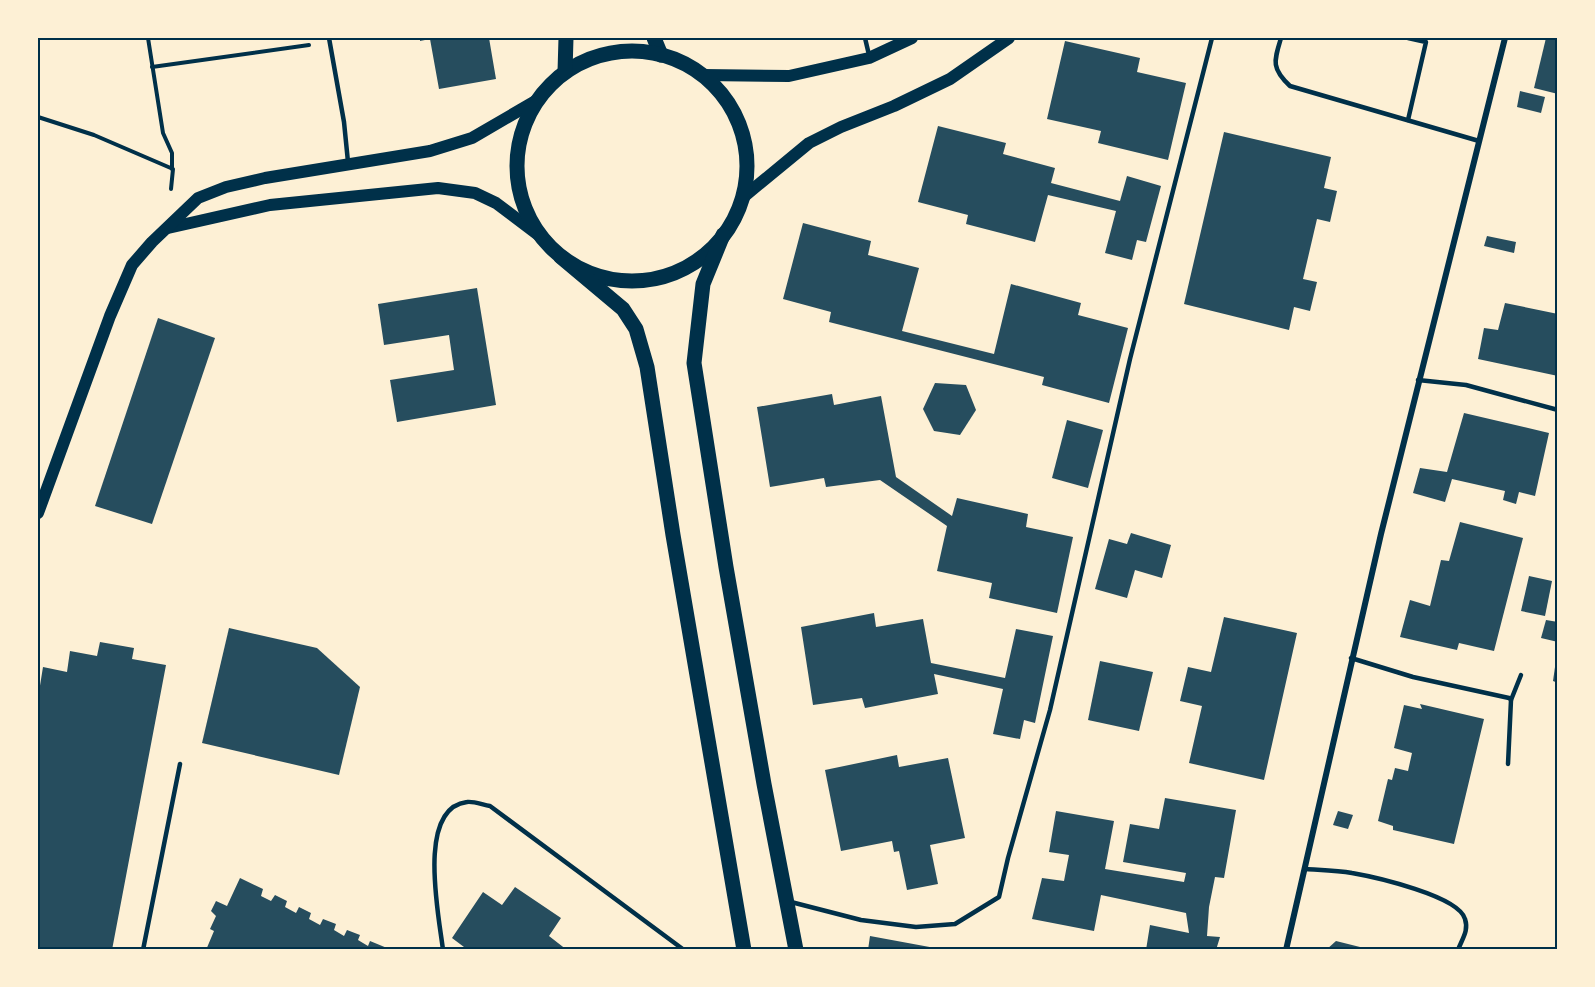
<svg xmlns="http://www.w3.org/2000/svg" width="1595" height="987" viewBox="0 0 1595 987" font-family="'Work Sans',sans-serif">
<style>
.building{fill:#264d5e}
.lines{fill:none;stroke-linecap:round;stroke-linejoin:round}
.path{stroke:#003049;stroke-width:4}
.service{stroke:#003049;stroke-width:4.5}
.minor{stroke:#003049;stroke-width:6}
.secondary{stroke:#003049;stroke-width:12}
.primary{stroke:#003049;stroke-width:15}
.neatline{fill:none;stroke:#003049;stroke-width:2}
</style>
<rect width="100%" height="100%" fill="#fdf0d5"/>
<!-- building -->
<g class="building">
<path d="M420,38h69l7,41 -57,10 -9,-50 -10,2z"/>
<path d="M1546,38h12v56l-24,-6z"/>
<path d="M1065,41l75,17 -3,14 49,11 -18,77 -70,-17 3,-12 -54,-12z"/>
<path d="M1520,91l25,6 -4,16 -24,-6z"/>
<path d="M938,126l68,17 -3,11 52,14 -4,15 69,18 7,-25 34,10 -15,56 -9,-2 -5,20 -27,-7 11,-42 -68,-16 -13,47 -69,-18 2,-9 -50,-13z"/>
<path d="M1224,132l107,25 -7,31 13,3 -7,31 -13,-3 -14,60 14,3 -7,29 -16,-4 -5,23 -105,-26z"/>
<path d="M803,223l68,18 -3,14 51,13 -17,63 92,23 17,-70 70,19 -3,12 50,13 -19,75 -67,-18 2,-8 -215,-55 2,-10 -48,-13z"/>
<path d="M1487,236l29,6 -2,11 -30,-7z"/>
<path d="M477,288l19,117 -99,17 -7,-42 64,-10 -5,-35 -65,10 -6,-41z"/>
<path d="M1505,303l53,11v62l-80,-17 6,-31 14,2z"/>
<path d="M158,318l57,20 -63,186 -57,-18z"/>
<path d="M935,383l31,2 10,25 -16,25 -26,-4 -11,-22z"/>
<path d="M832,394l2,11 47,-9 15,81 56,39 5,-18 71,16 -2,13 47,10 -16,76 -68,-15 3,-15 -55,-12 10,-45 -67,-46 -54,7 -2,-9 -54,9 -13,-80z"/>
<path d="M1464,413l85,20 -14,63 -16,-4 -3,12 -13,-4 2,-9 -53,-12 -7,23 -32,-9 7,-25 27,4z"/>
<path d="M1067,420l36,10 -15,58 -36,-10z"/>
<path d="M1460,522l63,16 -29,113 -35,-8 -2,7 -57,-13 10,-37 20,6 11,-46 8,1z"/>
<path d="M1131,533l40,12 -9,33 -27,-8 -8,28 -32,-9 14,-50 18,5z"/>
<path d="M1529,576l23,5 -7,35 -24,-5z"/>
<path d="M874,613l2,14 47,-8 8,44 74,15 11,-49 37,7 -18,87 -11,-3 -4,19 -27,-5 10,-45 -69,-15 4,20 -73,14 -3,-10 -49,7 -12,-78z"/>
<path d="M1224,617l73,16 -33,147 -75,-17 13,-57 -22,-5 8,-34 23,5z"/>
<path d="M1546,620l12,2v20l-17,-4z"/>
<path d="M229,628l88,20 43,39 -21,88 -137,-32z"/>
<path d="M100,642l34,6 -2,11 34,6 -54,285h-74v-252l5,-31 24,5 3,-21 27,5z"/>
<path d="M1556,660h2v23l-5,-2z"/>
<path d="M1100,661l53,11 -14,59 -51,-11z"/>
<path d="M1420,704l64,15 -30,125 -61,-14v-4l-15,-5 10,-42 4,1 3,-12 13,3 4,-18 -18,-5 10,-43 18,4z"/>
<path d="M897,755l2,12 49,-9 17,80 -35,7 8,39 -31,6 -8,-39 -5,1 -2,-11 -51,10 -16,-81z"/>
<path d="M1165,798l71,12 -12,68 -9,-1 -6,30 -2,29 13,1 -4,13h-70l4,-25 39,8 -3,-20 -85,-18 -7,36 -62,-12 10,-41 22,3 5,-26 -20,-3 7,-41 58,10 -9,48 79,13 2,-9 -63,-11 7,-38 29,5z"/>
<path d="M1338,811l15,4 -5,14 -15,-4z"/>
<path d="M240,878l23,11 -2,7 10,5 4,-6 12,6 -2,6 11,6 3,-6 12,6 -2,6 11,6 3,-6 13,5 -2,6 10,6 3,-6 13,5 -2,5 10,6 2,-5 17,7 -1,2h-180l8,-19 -4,-2 6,-13 -5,-5 5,-10 11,5z"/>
<path d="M515,887l46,31 -12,18 18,14h-99l-16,-12 31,-46 19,13z"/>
<path d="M870,936l65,12v2h-67z"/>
<path d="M1336,941l32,8v1h-42z"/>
</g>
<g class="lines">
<!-- path -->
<g class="path">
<path d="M148,38l15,95 9,20v16"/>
<path d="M152,67l157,-22"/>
<path d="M38,117l56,18 79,34 -2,20"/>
</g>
<!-- service -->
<g class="service">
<path d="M329,38l15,84 4,40"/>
<path d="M865,38l4,17"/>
<path d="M1281,38c-7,23 -10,30 9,48l189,55"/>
<path d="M1408,38l18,4 -18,78"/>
<path d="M1418,380l48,5 92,25"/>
<path d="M1351,658l62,19 96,21 2,2 -3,64"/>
<path d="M1511,700l10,-25"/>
<path d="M1306,869c15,1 31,1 46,4 23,4 107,23 113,46 4,12 -3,20 -7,31"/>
<path d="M791,902l70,18 55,7 39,-3 44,-27 9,-39 42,-148 80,-351 82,-321"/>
<path d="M143,950l37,-186"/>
<path d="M443,950c-4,-34 -27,-142 24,-148 7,-1 16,3 23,4l194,144"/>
</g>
<!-- minor -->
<path class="minor" d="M1286,950l95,-416 124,-496"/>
<!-- secondary -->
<g class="secondary">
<path d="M703,75l86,1 80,-18 43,-20"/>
<path d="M741,199l68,-56 32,-16 53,-21 56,-27 59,-41"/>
<path d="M168,228l102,-23 168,-17 37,5 21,10 45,34"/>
<path d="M38,513l72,-197 22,-51 20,-23 46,-44 28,-11 39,-9 165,-27 42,-13 67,-39"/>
</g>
<!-- primary -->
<g class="primary">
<path d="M654,38l7,17"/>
<circle cx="632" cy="166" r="115"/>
<path d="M565,72l1,-34"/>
<path d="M723,235l-20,49 -9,79 32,204 38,217 32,166"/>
<path d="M561,257l62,52 13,20 11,38 26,168 71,415"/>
</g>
</g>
<!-- border -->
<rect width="1595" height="987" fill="none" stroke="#fdf0d5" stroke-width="78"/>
<rect x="39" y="39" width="1517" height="909" class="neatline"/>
</svg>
